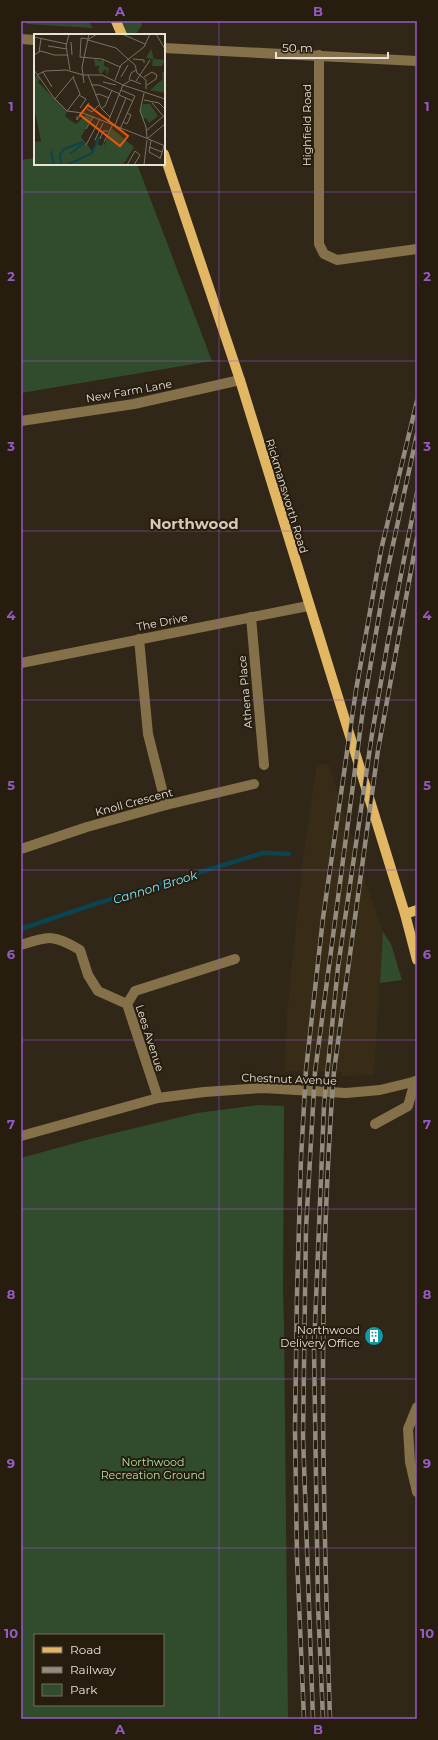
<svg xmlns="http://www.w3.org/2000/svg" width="438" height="1740" viewBox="0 0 438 1740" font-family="Montserrat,sans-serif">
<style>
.built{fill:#392c17}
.green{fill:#314c2c;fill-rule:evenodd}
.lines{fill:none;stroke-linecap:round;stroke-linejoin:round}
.stream{stroke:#0a444f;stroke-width:4.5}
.minor{stroke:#847049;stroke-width:10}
.major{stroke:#e1b763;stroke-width:10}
.rail-casing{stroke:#938c7f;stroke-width:4.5}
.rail{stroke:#261d0e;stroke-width:3;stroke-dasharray:9;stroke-linecap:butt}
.grid{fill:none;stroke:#965ac5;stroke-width:1;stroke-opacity:0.55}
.labels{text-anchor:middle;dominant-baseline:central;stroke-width:4;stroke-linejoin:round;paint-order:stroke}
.street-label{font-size:11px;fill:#e8e2d8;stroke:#261d0e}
.poi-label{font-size:11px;fill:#e8e2d8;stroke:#261d0e;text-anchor:end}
.park-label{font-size:11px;fill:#ace2a2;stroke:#261d0e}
.water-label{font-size:12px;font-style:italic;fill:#7de7fe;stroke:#261d0e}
.district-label{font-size:15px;font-weight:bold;fill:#d6c9b7;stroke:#261d0e}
.inset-river{fill:none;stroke:#0a444f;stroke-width:2}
.inset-road{fill:none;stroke:#7a7265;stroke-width:1}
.view{fill:#e8590c;fill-opacity:0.15;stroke:#e8590c;stroke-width:2}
.inset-edge{fill:none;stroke:#e8e2d8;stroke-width:2}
.neatline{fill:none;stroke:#965ac5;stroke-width:1.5}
.grid-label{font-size:13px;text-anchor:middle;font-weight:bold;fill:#965ac5}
</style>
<rect width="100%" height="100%" fill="#302718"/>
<!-- built -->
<path class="built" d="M317,763l12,2 38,122 16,45 -9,143 -32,1v-4l-57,-1 2,-58 16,-154z"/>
<!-- green -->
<g class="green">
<path d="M27,21h61l5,7 -66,-4z"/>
<path d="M116,21h25l1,4 -7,10h-13z"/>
<path d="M35,158v6h102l75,197 -191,32v-233z"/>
<path d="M383,932l8,12 11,36 -22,3z"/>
<path d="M258,1105l26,1 -1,185 1,34 4,394h-267v-561l69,-19 107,-26zM35,1635h128v70h-128z"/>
</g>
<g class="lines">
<!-- stream -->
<path class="stream" d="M21,929l77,-26 165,-50 26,1"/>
<!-- minor -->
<g class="minor">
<path d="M21,39l14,1"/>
<path d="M164,48l253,13"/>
<path d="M319,55v189l5,10 13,6 80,-11"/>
<path d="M21,421l113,-17 106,-24"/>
<path d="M251,617l13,148"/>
<path d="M139,639l9,95 18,71"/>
<path d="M21,663l287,-57"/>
<path d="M21,849l66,-22 79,-22 88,-21"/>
<path d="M21,945c28,-9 33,-11 59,5l8,25 10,16 29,13 31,94"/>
<path d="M127,1004l8,-13 100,-32"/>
<path d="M375,1124l33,-18 7,-25"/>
<path d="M21,1136l137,-38 46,-6 59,-4 83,5 34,-3 37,-9"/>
<path d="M417,1407l-9,22 2,33 7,30"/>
</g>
<!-- major -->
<g class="major">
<path d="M116,21l6,14"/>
<path d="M164,154l76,226 165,534 12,46"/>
<path d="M405,914l12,-4"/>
</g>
<!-- rail casing -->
<g class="rail-casing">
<g id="rail">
<path d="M304,1719l-7,-161 -2,-130 2,-134 4,-136 5,-88 17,-152 33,-228 25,-140 36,-149"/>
<path d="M313,1719l-10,-283 3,-208 9,-156 48,-363 21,-123 33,-152"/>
<path d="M323,1719l-5,-114 -4,-256 10,-244 14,-138 34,-233 16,-93 29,-148"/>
<path d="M330,1719c-7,-216 -13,-432 4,-648l44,-321 39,-212"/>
</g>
</g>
<!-- rail -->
<use href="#rail" class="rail"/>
</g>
<!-- grid -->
<path class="grid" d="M219,21v1698M21,192h396M21,361h396M21,531h396M21,700h396M21,870h396M21,1040h396M21,1209h396M21,1379h396M21,1548h396"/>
<!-- icons -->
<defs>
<g id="building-disc" transform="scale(1)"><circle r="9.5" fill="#0f9aa8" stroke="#261d0e"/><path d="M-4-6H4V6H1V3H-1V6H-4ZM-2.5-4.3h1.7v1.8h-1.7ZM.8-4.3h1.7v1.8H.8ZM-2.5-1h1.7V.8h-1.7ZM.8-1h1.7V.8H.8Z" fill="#fff"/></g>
</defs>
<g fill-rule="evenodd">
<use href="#building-disc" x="374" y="1336"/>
</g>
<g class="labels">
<!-- street labels -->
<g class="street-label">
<text transform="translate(307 125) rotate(-90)">Highfield Road</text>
<text transform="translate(129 391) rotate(-10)">New Farm Lane</text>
<text transform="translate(287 496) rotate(73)">Rickmansworth Road</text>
<text transform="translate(162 622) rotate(-11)">The Drive</text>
<text transform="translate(245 692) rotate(-95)">Athena Place</text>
<text transform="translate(134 802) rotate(-15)">Knoll Crescent</text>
<text transform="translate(150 1038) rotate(72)">Lees Avenue</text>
<text transform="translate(289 1079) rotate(2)">Chestnut Avenue</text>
</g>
<!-- poi labels -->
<g class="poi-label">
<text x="360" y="1330">Northwood<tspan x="360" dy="13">Delivery Office</tspan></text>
</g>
<!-- park labels -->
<g class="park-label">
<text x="153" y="1462">Northwood<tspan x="153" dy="13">Recreation Ground</tspan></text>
</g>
<!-- water labels -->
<g class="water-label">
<text transform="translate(155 887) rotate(-17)">Cannon Brook</text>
</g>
<!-- district labels -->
<g class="district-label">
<text x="194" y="523">Northwood</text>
</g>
</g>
<!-- overview -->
<g transform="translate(34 34)">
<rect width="131" height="131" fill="#302718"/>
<path d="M117,15l3,10 11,1 -3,6h-10l1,-7 -7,-1zM60,24l5,3 5,-1v6l5,2 -2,8 -1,-7 -6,5 -2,-5 2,-3h-5zM131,36v23l-15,-3 13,-11 -1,-6zM0,42h4l2,3 -2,3 29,30 -2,4 6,5 5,3 10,-9 6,2 -11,20 11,14 4,-7 -1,-5 3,2 1,-3 -1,7 3,1 3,-4v4l7,-18 23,19 -11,18h-89v-23l7,-1 -7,-34zM109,70h7l8,12 -9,7 -3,-5 -3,1 -3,-8z" fill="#314c2c"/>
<path class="inset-river" d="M17,117l3,14M36,120l14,-11M27,131l-1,-10 4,-6 19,-7M33,131l25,-12 8,-17"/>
<path class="inset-road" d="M35,0l-3,12 4,24M63,0l-8,5 -8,-1 -1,19 22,2 18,8M88,0l23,10M122,0l9,15M0,3l33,7M54,6l28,8 12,11M37,8l1,13M14,12l19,3M5,18l2,-13M0,21l7,-4 13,4h14M94,25l7,6 2,8 9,7v9M99,25l11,1v3M0,36l20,28 13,13 16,2 63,25M9,38l9,15M3,41l8,-4 21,-1 17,5h19l21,10 -15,37M54,41l13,33 9,9M87,43l7,-12M110,43l8,-5 5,3 -1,4 -9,6M81,46l6,-15 23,-18 6,-13M95,46l2,-7 5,-3M102,47l14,-21M69,48l13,3M50,49l-2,-16 7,-33M107,50l-10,-4 -8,5 42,14M57,51h8l21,9M87,56l14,6 -15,33 5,5M110,59l-4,18 6,16 1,11M45,61l7,4 -6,9M61,61l4,-1 10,4M85,61l14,6M21,65l19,-23M110,66l15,3 6,6M118,69l12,14M53,75l5,3 7,-7M67,75l4,-3 7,-16M33,77l13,-17 -7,-17M43,82v4l12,-17M89,88l4,2 4,-9 -4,-2M81,91l11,-27M52,95l7,-12M112,97l19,-16M112,104l19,8M114,104l17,-14M66,105l3,-8h5M61,106l8,-17M117,106l-2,12 11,6M70,108l9,-18M52,111l14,-26M115,113l13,5M126,125l4,-13M93,131l8,-14 5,4 -6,10M110,131l3,-25"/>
<path class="view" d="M54,71l40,31 -8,10 -40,-31z"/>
<rect width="131" height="131" class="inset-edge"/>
</g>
<!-- border -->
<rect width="438" height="1740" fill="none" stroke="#261d0e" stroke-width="44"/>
<!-- legend -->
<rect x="34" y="1634" width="130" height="72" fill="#261d0e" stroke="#746c5f"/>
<rect x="42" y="1647" width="20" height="6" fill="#e1b763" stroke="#746c5f"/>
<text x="70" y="1654" font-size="12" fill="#e8e2d8">Road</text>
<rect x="42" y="1667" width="20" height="6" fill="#938c7f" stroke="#746c5f"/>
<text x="70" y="1674" font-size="12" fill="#e8e2d8">Railway</text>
<rect x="42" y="1684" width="20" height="12" fill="#314c2c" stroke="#746c5f"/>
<text x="70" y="1694" font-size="12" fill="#e8e2d8">Park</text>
<!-- scale -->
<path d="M276 52v6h112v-6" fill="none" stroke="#e8e2d8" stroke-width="2"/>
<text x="282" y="52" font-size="12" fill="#e8e2d8" stroke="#261d0e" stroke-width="3" paint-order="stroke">50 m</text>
<rect x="22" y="22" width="394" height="1696" class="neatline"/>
<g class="grid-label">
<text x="120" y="16">A</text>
<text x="318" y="16">B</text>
<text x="11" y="111">1</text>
<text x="427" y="111">1</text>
<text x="11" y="281">2</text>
<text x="427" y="281">2</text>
<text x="11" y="451">3</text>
<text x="427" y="451">3</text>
<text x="11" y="620">4</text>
<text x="427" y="620">4</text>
<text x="11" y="790">5</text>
<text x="427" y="790">5</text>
<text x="11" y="959">6</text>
<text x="427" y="959">6</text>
<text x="11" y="1129">7</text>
<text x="427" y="1129">7</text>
<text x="11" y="1299">8</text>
<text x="427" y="1299">8</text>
<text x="11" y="1468">9</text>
<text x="427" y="1468">9</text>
<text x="11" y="1638">10</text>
<text x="427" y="1638">10</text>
<text x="120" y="1734">A</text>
<text x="318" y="1734">B</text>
</g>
</svg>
